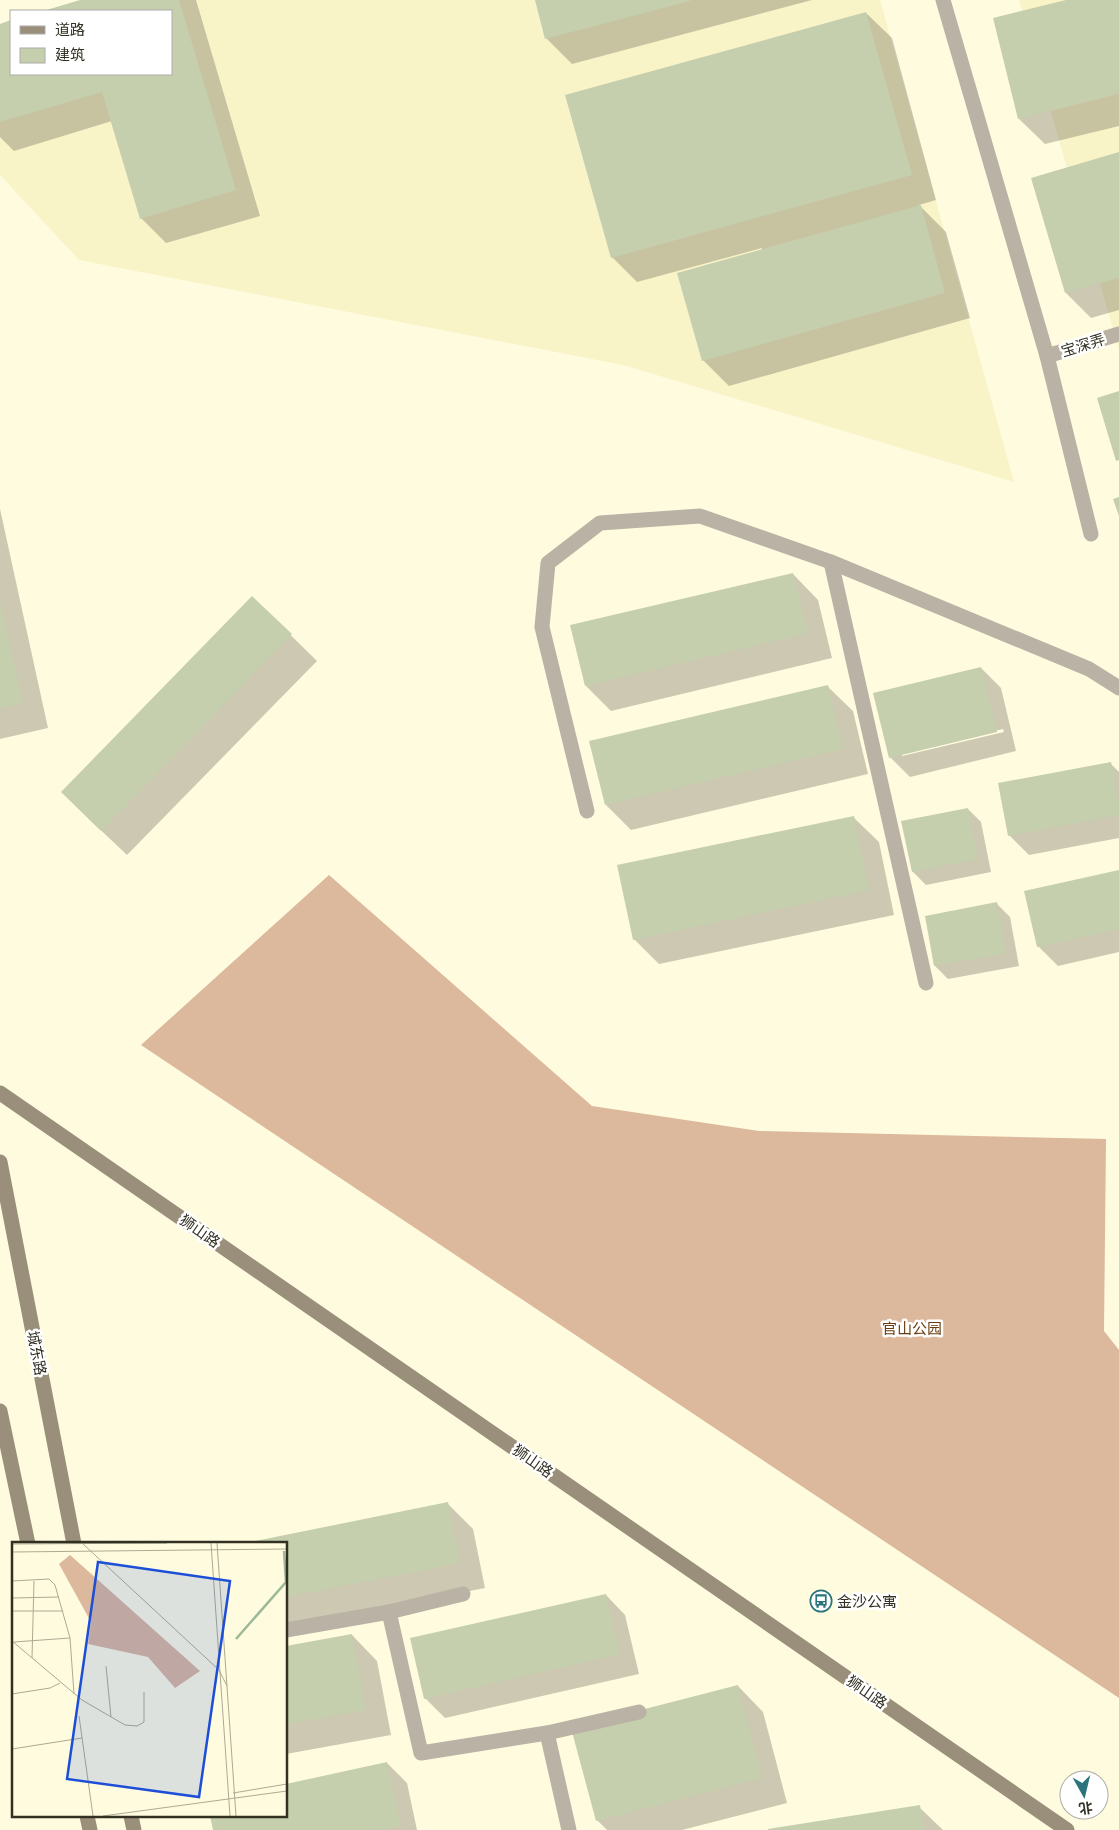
<svg xmlns="http://www.w3.org/2000/svg" width="1119" height="1830" viewBox="0 0 1119 1830" font-family="'Titillium Web','Noto Sans SC',sans-serif">
<style>
.built{fill:#f9f3c8}
.forest{fill:#dcb89c}
.shadow{fill:#0003;fill-rule:evenodd}
.building{fill:#c5cfae}
.lines{fill:none;stroke-linecap:round;stroke-linejoin:round}
.lane{stroke:#bab2a4;stroke-width:15}
.street{stroke:#bab2a4;stroke-width:15}
.secondary{stroke:#9a8f7b;stroke-width:15}
.labels{text-anchor:middle;dominant-baseline:central;stroke-width:5;stroke-linejoin:round;paint-order:stroke}
.street-label{font-size:15px;fill:#323023;stroke:#fff}
.park-label{font-size:15px;fill:#6a3c0d;stroke:#fff}
.poi-label{font-size:15px;fill:#323023;stroke:#fff;text-anchor:start}
.inset-river{fill:none;stroke:#9cb998;stroke-width:2.5}
.inset-road{fill:none;stroke:#adaa94;stroke-width:1}
.view{fill:#1d4ed8;fill-opacity:0.15;stroke:#1d4ed8;stroke-width:2.5}
.inset-edge{fill:none;stroke:#323023;stroke-width:2.5}
</style>
<rect width="100%" height="100%" fill="#fffbdf"/>
<!-- built -->
<g class="built">
<path d="M111,0h769l134,482 -391,-117 -544,-105 -79,-85v-141l11,-4v44h160v-63h-97z"/>
<path d="M1019,0h100v350z"/>
</g>
<!-- forest -->
<path class="forest" d="M329,875l263,231 167,25 347,8 -2,192 15,19v348l-978,-653z"/>
<!-- shadow -->
<g class="shadow">
<path d="M84,0h112l64,216 -94,27 -25,-25 -29,-97 -98,30 -14,-14v-112l11,-3v52h160v-63h-125z"/>
<path d="M536,0h276l-240,64 -25,-25z"/>
<path d="M1071,0h48v126l-74,18 -26,-25 -25,-100z"/>
<path d="M866,13l26,25 44,162 -17,5 27,27 24,86 -241,68 -26,-26 59,-109v-3l-125,34 -25,-25z"/>
<path d="M1119,153v157l-28,8 -25,-25 -34,-114z"/>
<path d="M0,509l48,219 -48,11z"/>
<path d="M793,574l25,26 14,58 -221,53 -25,-25z"/>
<path d="M252,597l65,64 -190,194 -39,-37z"/>
<path d="M981,668l20,20 15,63 -106,26 -20,-20zM1003,729l1,3 -102,24v-2z"/>
<path d="M827,686l26,25 15,63 -237,56 -25,-25z"/>
<path d="M1111,764l8,8v66l-90,17 -20,-20z"/>
<path d="M968,809l13,13 10,50 -65,13 -13,-13 -10,-50z"/>
<path d="M853,817l26,25 15,73 -235,49 -25,-25z"/>
<path d="M1119,871v81l-61,14 -20,-20z"/>
<path d="M997,904l13,13 9,49 -71,13 -13,-13z"/>
<path d="M448,1504l25,25 12,59 -199,39v-83z"/>
<path d="M606,1595l19,20 14,59 -194,44 -20,-20z"/>
<path d="M352,1635l25,26 14,74 -105,19v-106z"/>
<path d="M738,1686l25,26 24,91 -105,27h-75l-10,-10z"/>
<path d="M387,1763l20,20 10,47h-203l72,-14z"/>
<path d="M919,1807l24,23h-173z"/>
</g>
<!-- building -->
<g class="building">
<path d="M80,0h99l57,190 -96,29 -38,-127 -102,30v-98l11,-4v54h160v-63h-128z"/>
<path d="M535,0h155v1l-145,38z"/>
<path d="M1066,0h53v94l-101,25 -25,-101z"/>
<path d="M866,12l46,163 -301,83 -46,-163z"/>
<path d="M1119,152v126l-54,15 -34,-115z"/>
<path d="M921,205l24,88 -243,68 -25,-88z"/>
<path d="M1119,391v69l-3,1 -19,-63z"/>
<path d="M1119,497v19l-6,-17z"/>
<path d="M793,573l15,60 -223,53 -15,-61z"/>
<path d="M252,596l40,38 -191,197 -40,-39z"/>
<path d="M0,601l23,102 -23,5z"/>
<path d="M981,667l16,65 -108,26 -16,-65z"/>
<path d="M828,685l15,64 -238,56 -16,-64z"/>
<path d="M1111,762l8,42v11l-111,21 -10,-53z"/>
<path d="M968,808l10,51 -66,13 -11,-51z"/>
<path d="M854,816l15,74 -236,50 -16,-75z"/>
<path d="M1119,870v59l-82,18 -13,-56z"/>
<path d="M997,902l9,51 -72,13 -9,-50z"/>
<path d="M448,1502l12,61 -174,34v-53h-45z"/>
<path d="M606,1594l14,60 -196,45 -14,-61z"/>
<path d="M352,1634l14,76 -80,14v-78z"/>
<path d="M738,1685l24,93 -166,43 -25,-93z"/>
<path d="M387,1762l14,64 -19,4h-169l-3,-14h76v-32z"/>
<path d="M920,1805l4,25h-156v-1z"/>
</g>
<g class="lines">
<!-- lane -->
<g class="lane">
<path d="M389,1612l32,141 126,-20 92,-21"/>
<path d="M286,1630l103,-18 74,-18"/>
<path d="M547,1733l22,97"/>
</g>
<!-- street -->
<g class="street">
<path d="M943,0l104,356 44,178"/>
<path d="M1047,356l72,-22"/>
<path d="M831,562l95,421"/>
<path d="M587,811l-45,-184 6,-64 52,-40 100,-7 131,46 258,107 30,19"/>
</g>
<!-- secondary -->
<g class="secondary">
<path d="M0,1093l1067,737"/>
<path d="M0,1162l74,382"/>
<path d="M0,1411l28,133"/>
<path d="M87,1816l3,14"/>
<path d="M131,1816l3,14"/>
</g>
</g>
<!-- icons -->
<defs>
<g id="bus-ring" transform="scale(1.125)"><circle r="9.5" fill="#fff" stroke="#2b747b" stroke-width="1.5"/><path d="M-5-6H5V4H4V6H2V4H-2V6H-4V4H-5ZM-3.5-4V0h7V-4ZM-3.5 1.2v1.5H-2V1.2ZM2 1.2v1.5H3.5V1.2Z" fill="#2b747b"/></g>
</defs>
<g fill-rule="evenodd">
<use href="#bus-ring" x="821" y="1601"/>
</g>
<g class="labels">
<!-- street labels -->
<g class="street-label">
<text transform="translate(1083 345) rotate(-17)">宝深弄</text>
<text transform="translate(200 1231) rotate(35)">狮山路</text>
<text transform="translate(37 1353) rotate(79)">城东路</text>
<text transform="translate(533 1461) rotate(35)">狮山路</text>
<text transform="translate(867 1692) rotate(35)">狮山路</text>
</g>
<!-- park labels -->
<g class="park-label">
<text x="912" y="1328">官山公园</text>
</g>
<!-- poi labels -->
<g class="poi-label">
<text x="837" y="1601">金沙公寓</text>
</g>
</g>
<!-- overview -->
<g transform="translate(12 1542)">
<rect width="275" height="275" fill="#fffbdf"/>
<path d="M58,13l130,116 -25,17 -27,-31 -60,-13 3,-22 -32,-58z" fill="#dcb89c"/>
<path class="inset-river" d="M224,97l50,-57 -2,-31"/>
<path class="inset-road" d="M70,1l137,127 8,16M199,1l19,273M205,1l19,273M0,2l155,-1M0,10l275,-3M0,39l37,-2 6,6 15,53M0,56l47,-1M0,69h51M0,99l70,59 43,25 12,1 7,-4v-30M2,100l56,-4 4,56M20,116l2,-77M94,124l5,51M0,152l38,-6 10,-5M67,174l14,100M0,207l70,-11M221,251l54,-9M91,274l184,-25"/>
<path class="view" d="M86,20l132,19 -31,216 -132,-18z"/>
<rect width="275" height="275" class="inset-edge"/>
</g>
<!-- legend -->
<rect x="10" y="10" width="162" height="65" fill="#ffffff" stroke="#adaca7"/>
<rect x="20" y="26" width="25" height="8" fill="#9a8f7b" stroke="#adaca7"/>
<text x="55" y="35" font-size="15" fill="#323023">道路</text>
<rect x="20" y="48" width="25" height="15" fill="#c5cfae" stroke="#adaca7"/>
<text x="55" y="60" font-size="15" fill="#323023">建筑</text>
<!-- north arrow -->
<g transform="translate(1084 1795) rotate(172)"><circle r="24" fill="#ffffff" stroke="#adaca7"/>
<path d="M0-4L9 19L0 12L-9 19Z" fill="#2b747b"/>
<text y="-8" font-size="14" font-weight="bold" text-anchor="middle" fill="#323023">北</text>
</g>
</svg>
